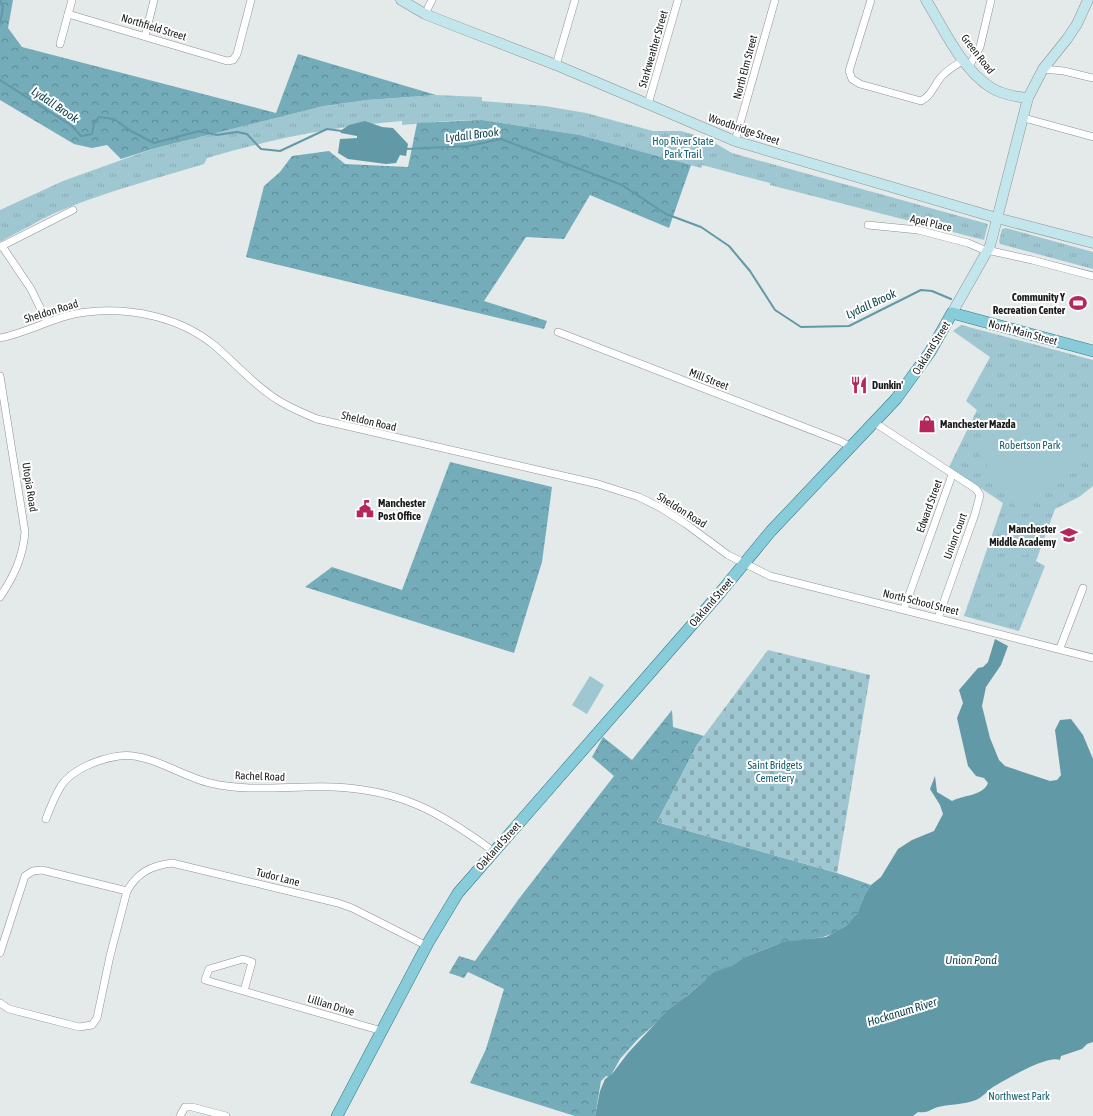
<svg xmlns="http://www.w3.org/2000/svg" width="1093" height="1116" viewBox="0 0 1093 1116" font-family="'Asap Condensed',sans-serif">
<style>
.grass{fill:url(#grass-tufts)}
.forest{fill:url(#forest-crowns)}
.cemetery{fill:url(#cemetery-stones)}
.pitch{fill:#9fc7d1}
.water{fill:#6299a7}
.lines{fill:none;stroke-linecap:round;stroke-linejoin:round}
.stream{stroke:#6299a7;stroke-width:2}
.street-casing{stroke:#8d9192;stroke-width:8}
.secondary-casing{stroke:#8d9192;stroke-width:11}
.primary-casing{stroke:#2e7888;stroke-width:12}
.street{stroke:#fff;stroke-width:7}
.secondary{stroke:#c3e6ed;stroke-width:10}
.primary{stroke:#88ccda;stroke-width:11}
.labels{text-anchor:middle;dominant-baseline:central;stroke-width:4;stroke-linejoin:round;paint-order:stroke}
.street-label{font-size:11px;fill:#1a1c1c;stroke:#fff}
.park-label{font-size:11px;fill:#156170;stroke:#fff}
.poi-label{font-size:11px;font-weight:bold;fill:#1a1c1c;stroke:#fff;text-anchor:start}
.water-label{font-size:12px;font-style:italic;fill:#134651;stroke:#fff}
</style>
<defs>
<pattern id="grass-tufts" width="24" height="20" patternUnits="userSpaceOnUse"><rect width="24" height="20" fill="#9fc7d1"/><path d="M3 7l-1-3M5 7V3M7 7l1-3M15 17l-1-3M17 17v-4M19 17l1-3" fill="none" stroke="#88aab3"/></pattern>
<pattern id="forest-crowns" width="20" height="18" patternUnits="userSpaceOnUse"><rect width="20" height="18" fill="#74acba"/><path d="M2 6a3 3 0 1 1 6 0M12 15a3 3 0 1 1 6 0" fill="none" stroke="#5e8b96"/></pattern>
<pattern id="cemetery-stones" width="16" height="16" patternUnits="userSpaceOnUse"><rect width="16" height="16" fill="#9fc7d1"/><path d="M2 7V4a2 2 0 0 1 4 0v3zM10 15v-3a2 2 0 0 1 4 0v3z" fill="#88aab3"/></pattern>
</defs>
<rect width="100%" height="100%" fill="#e4e9ea"/>
<!-- grass -->
<g class="grass">
<path d="M436,95l46,2v4l63,5 41,7 67,18h28l27,8 24,14 256,71 -4,16 -214,-55v-2l-68,-18 -1,3 -121,-33 -98,-15 -35,1 -45,4v-4c-67,5 -131,18 -195,37l-3,6c-49,15 -100,28 -147,48 -20,9 -38,20 -57,30v-32l63,-29 89,-32 172,-43 43,-6z"/>
<path d="M1006,228l87,24v17l-93,-25 -1,-3 3,-12z"/>
<path d="M961,325l132,35v126l-14,11 -24,12 -19,52 9,5 -26,65 -55,-15 39,-113 -54,-36 28,-57 -11,-9 24,-44 -37,-26z"/>
</g>
<!-- forest -->
<g class="forest">
<path d="M0,0h13l-5,28 14,19 254,66 22,-59 138,41 -69,5 -43,6 -172,43 -31,10 -14,-14 -15,3 -18,-4 -74,-44z"/>
<path d="M482,120l98,15 111,30 -22,63 -79,-33 -26,44 -38,-2 -42,64 63,20 -3,8 -298,-72 18,-71 16,-14 12,-16 37,-5 16,13 63,3 9,-44z"/>
<path d="M450,462l102,25 -10,75 -28,91 -209,-66 27,-20 70,23z"/>
<path d="M672,710l1,17 31,9 -7,9 -40,77 180,51 34,12 -8,13 -3,12 -4,6 -10,10 -12,7 -11,4 -45,7 -35,14 -12,8 -26,14 -67,59 -18,20 -10,18 -4,-1 -5,5 -6,35h-20l-105,-33 16,-34 18,-60 -36,-17 -4,6 -15,-5 10,-17 16,5 43,-61 96,-124 -22,-19 11,-20 29,23z"/>
</g>
<!-- cemetery -->
<path class="cemetery" d="M768,650l102,25 -33,198 -180,-51 40,-77z"/>
<!-- pitch -->
<g class="pitch">
<path d="M1028,426l21,5 36,24 -6,12 -55,41 -8,-1 -44,-63c17,-14 35,-17 56,-18z"/>
<path d="M1004,524l13,4 -7,22 -14,-4z"/>
<path d="M1020,529l13,5 -7,22 -14,-5z"/>
<path d="M590,676l14,9 -17,29 -15,-9z"/>
</g>
<!-- water -->
<g class="water">
<path d="M365,121l17,6 11,1 15,16 -2,12 -6,-1 -4,8 -10,1 -38,-5 -10,-6 2,-14 17,-1v-2l-16,-3 -1,-2 9,-6z"/>
<path d="M995,639l13,7 -7,19 -15,22 -4,19 8,32 9,22 6,6 45,15 7,-1 4,-5 -6,-45 5,-10 11,-1 12,16 10,24v283l-6,2 -5,5 -21,7 -1,4c-13,-5 -53,19 -67,27 -6,4 -10,10 -17,13 -13,5 -25,4 -38,7 -10,3 -8,6 -20,5l-5,4h-318l5,-25 5,-12 7,-5 16,-21 39,-42 20,-15 27,-24 17,-6 12,-8 40,-16 43,-5 20,-11 12,-13 6,-17 7,-11 10,-8 17,-28 14,-9 22,-9 9,-17 -3,-9 -10,-16 5,-13 2,16 15,9c11,-6 31,-5 36,-18l-4,-5 -8,-2 -8,-10 -11,-48 6,-15 -4,-13 19,-22 5,-1 5,-5z"/>
</g>
<g class="lines">
<!-- stream -->
<g class="stream">
<path d="M0,24l3,-17 -3,-7"/>
<path d="M0,80l72,46 9,10 11,-2 2,-11 5,-6 15,2 17,12 23,12 45,-12 18,4 20,-3 10,2 14,15 19,2 47,-22 15,2"/>
<path d="M405,149l64,-3 32,-7 121,46 44,29 35,13 28,19 21,25 25,39 26,17 48,-1 72,-36 11,1 19,8"/>
</g>
<!-- street casing -->
<g class="street-casing">
<g id="street">
<path d="M871,0l-22,71 3,8 8,5 61,17c11,-6 12,-14 20,-24 6,-7 15,-12 23,-17"/>
<path d="M68,14l159,47 6,-1 4,-6 14,-54"/>
<path d="M425,14l7,-14"/>
<path d="M145,36l9,-36"/>
<path d="M60,44l12,-44"/>
<path d="M556,65l19,-65"/>
<path d="M969,66l11,-19 11,-47"/>
<path d="M1043,69l21,2 29,7"/>
<path d="M648,104l30,-104"/>
<path d="M1024,118l69,19"/>
<path d="M735,141l40,-141"/>
<path d="M868,225l50,5 50,13 14,6 50,11 61,16"/>
<path d="M2,246l29,43 16,33"/>
<path d="M0,247l73,-37"/>
<path d="M558,332l282,109 11,6"/>
<path d="M0,338c30,-6 57,-23 87,-26 44,-5 92,5 127,33 22,19 42,42 67,57 12,7 24,12 36,17l281,65 41,13 22,11 25,16 42,31 42,21 323,82"/>
<path d="M0,376l25,156c-2,25 -11,44 -25,65"/>
<path d="M875,423l101,66 4,6 -5,19 -37,104"/>
<path d="M904,609l48,-134"/>
<path d="M1060,648l23,-60"/>
<path d="M46,819c4,-11 9,-23 15,-33 11,-17 38,-27 58,-30 27,-5 64,21 91,27 41,10 82,2 124,4 67,3 106,25 159,64"/>
<path d="M0,953l25,-77 8,-5 9,-1 85,21c11,-19 24,-25 45,-28l166,40 14,5 75,38"/>
<path d="M244,991l8,-29 -9,-3 -34,10 -4,11 177,51"/>
<path d="M0,1003l9,6 70,18 13,-2 5,-7 13,-62 17,-65"/>
<path d="M180,1116l5,-9h7l34,9"/>
</g>
</g>
<!-- secondary casing -->
<g class="secondary-casing">
<g id="secondary">
<path d="M401,0l24,14 20,8 111,43 179,76 262,77 96,25"/>
<path d="M926,0c18,29 35,68 64,87 11,7 26,10 38,11"/>
<path d="M952,313l38,-67 38,-148 15,-29 24,-30 10,-15 11,-24"/>
</g>
</g>
<!-- primary casing -->
<g class="primary-casing">
<path id="primary" d="M337,1116l91,-173 30,-50 261,-299 52,-63 125,-132 34,-47 22,-39 141,38"/>
</g>
<!-- street -->
<use href="#street" class="street"/>
<!-- secondary -->
<use href="#secondary" class="secondary"/>
<!-- primary -->
<use href="#primary" class="primary"/>
</g>
<!-- icons -->
<defs>
<g id="stadium-bare" transform="scale(1.38)"><path d="M0-5a6.5 5 0 1 0 0 10a6.5 5 0 1 0 0-10ZM-3.5-1.8h7v3.6h-7Z" fill="#b5275b" stroke="#fff" stroke-width="2.5" paint-order="stroke"/></g>
<g id="restaurant-bare" transform="scale(1.38)"><path d="M-5-6h1v4h1v-4h1v4h1v-4h1v5L-1.5 .5V6h-2V.5L-5-1ZM5-6V6H3V1.5H1.5Q1.5-4 5-6Z" fill="#b5275b" stroke="#fff" stroke-width="2.5" paint-order="stroke"/></g>
<g id="shop-bare" transform="scale(1.38)"><path d="M-5-2.5h2.3a2.7 3.5 0 0 1 5.4 0H5L5.5 6h-11ZM-1.5-2.5h3a1.5 2.3 0 0 0-3 0Z" fill="#b5275b" stroke="#fff" stroke-width="2.5" paint-order="stroke"/></g>
<g id="civic-bare" transform="scale(1.38)"><path d="M-.6-6.5H3V-4.5H.6V-3L4-1V1h2V6H-6V1h2V-1L-.6-3ZM-1.2 2.5V6h2.4V2.5Z" fill="#b5275b" stroke="#fff" stroke-width="2.5" paint-order="stroke"/></g>
<g id="school-bare" transform="scale(1.38)"><path d="M0-5L7-2L0 1L-7-2ZM-4 1L0 2.5L4 1V4Q0 6-4 4Z" fill="#b5275b" stroke="#fff" stroke-width="2.5" paint-order="stroke"/></g>
</defs>
<g fill-rule="evenodd">
<use href="#stadium-bare" x="1078" y="303"/>
<use href="#restaurant-bare" x="859" y="385"/>
<use href="#shop-bare" x="927" y="424"/>
<use href="#civic-bare" x="365" y="509"/>
<use href="#school-bare" x="1069" y="535"/>
</g>
<g class="labels">
<!-- street labels -->
<g class="street-label">
<text transform="translate(154 27) rotate(17)">Northfield Street</text>
<text transform="translate(653 49) rotate(-74)">Starkweather Street</text>
<text transform="translate(978 54) rotate(52)">Green Road</text>
<text transform="translate(745 67) rotate(-75)">North Elm Street</text>
<text transform="translate(744 129) rotate(19)">Woodbridge Street</text>
<text transform="translate(931 223) rotate(13)">Apel Place</text>
<text transform="translate(51 311) rotate(-17)">Sheldon Road</text>
<text transform="translate(1023 332) rotate(15)">North Main Street</text>
<text transform="translate(931 348) rotate(-58)">Oakland Street</text>
<text transform="translate(709 379) rotate(21)">Mill Street</text>
<text transform="translate(369 421) rotate(13)">Sheldon Road</text>
<text transform="translate(30 487) rotate(81)">Utopia Road</text>
<text transform="translate(929 506) rotate(-70)">Edward Street</text>
<text transform="translate(682 510) rotate(32)">Sheldon Road</text>
<text transform="translate(955 536) rotate(-70)">Union Court</text>
<text transform="translate(711 602) rotate(-49)">Oakland Street</text>
<text transform="translate(921 602) rotate(14)">North School Street</text>
<text transform="translate(260 776) rotate(2)">Rachel Road</text>
<text transform="translate(498 846) rotate(-48)">Oakland Street</text>
<text transform="translate(278 877) rotate(14)">Tudor Lane</text>
<text transform="translate(331 1005) rotate(17)">Lillian Drive</text>
</g>
<!-- park labels -->
<g class="park-label">
<text x="683" y="141">Hop River State<tspan x="683" dy="13">Park Trail</tspan></text>
<text x="1030" y="445">Robertson Park</text>
<text x="775" y="765">Saint Bridgets<tspan x="775" dy="13">Cemetery</tspan></text>
<text x="1019" y="1096">Northwest Park</text>
</g>
<!-- poi labels -->
<g class="poi-label">
<text x="1065" y="297" text-anchor="end">Community Y<tspan x="1065" dy="13">Recreation Center</tspan></text>
<text x="872" y="385">Dunkin'</text>
<text x="940" y="424">Manchester Mazda</text>
<text x="378" y="503">Manchester<tspan x="378" dy="13">Post Office</tspan></text>
<text x="1056" y="529" text-anchor="end">Manchester<tspan x="1056" dy="13">Middle Academy</tspan></text>
</g>
<!-- water labels -->
<g class="water-label">
<text transform="translate(55 105) rotate(34)">Lydall Brook</text>
<text transform="translate(472 135) rotate(-7)">Lydall Brook</text>
<text transform="translate(871 304) rotate(-25)">Lydall Brook</text>
<text x="971" y="960">Union Pond</text>
<text transform="translate(902 1012) rotate(-17)">Hockanum River</text>
</g>
</g>
</svg>
